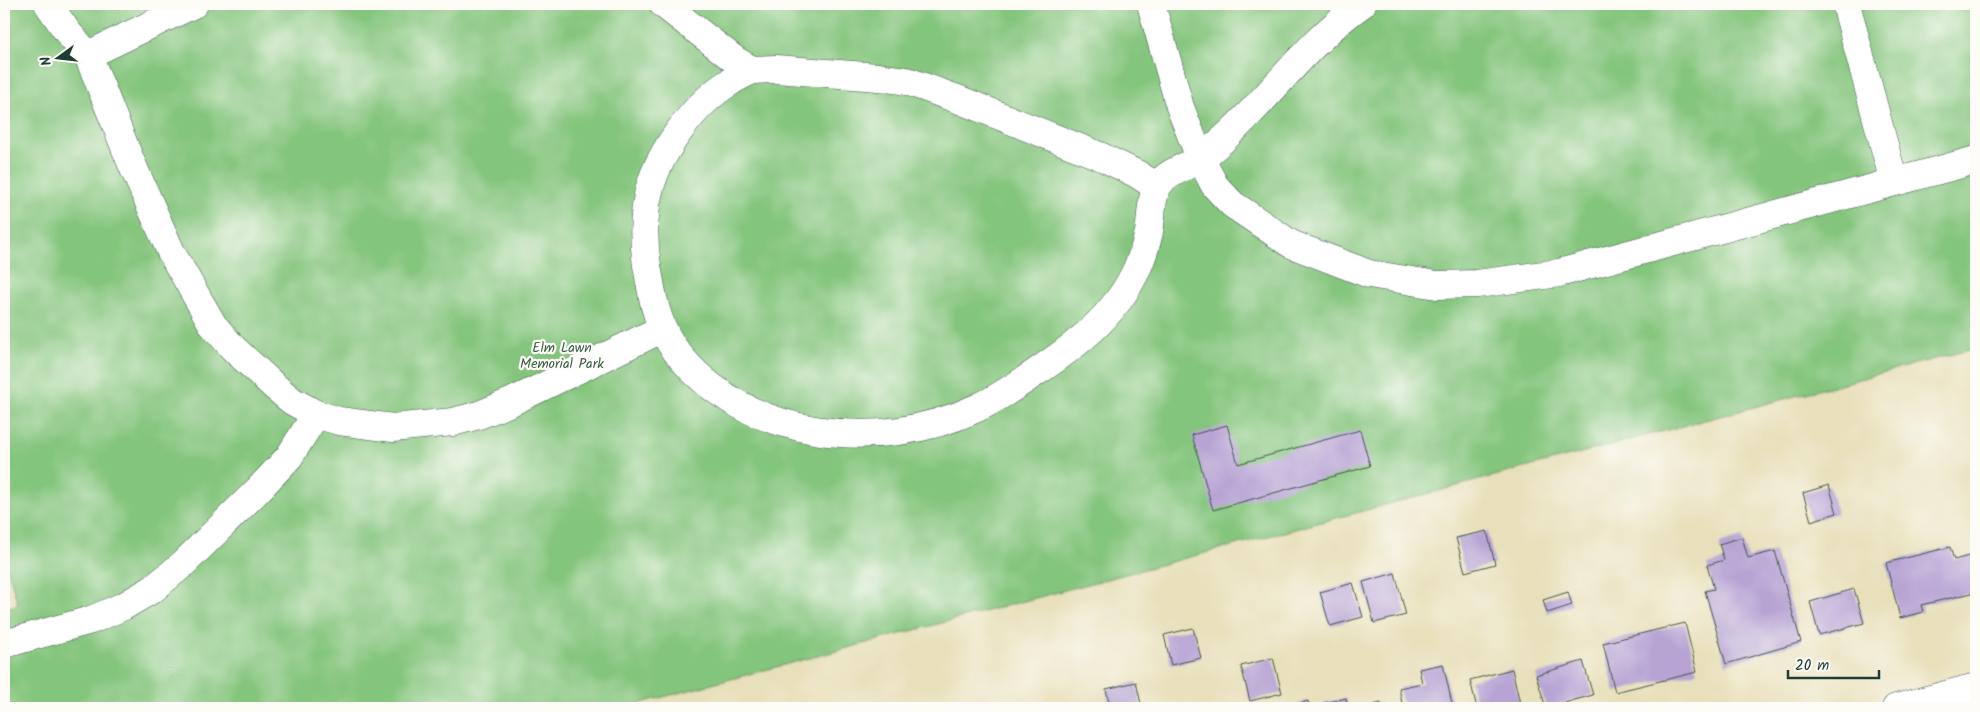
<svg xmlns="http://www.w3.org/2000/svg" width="1980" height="712" viewBox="0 0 1980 712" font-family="Kalam,sans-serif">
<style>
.green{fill:#84c57d;stroke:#528158}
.building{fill:#b7a4d4}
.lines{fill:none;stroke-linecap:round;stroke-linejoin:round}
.minor-casing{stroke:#3d5548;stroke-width:29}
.minor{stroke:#fff;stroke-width:28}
.labels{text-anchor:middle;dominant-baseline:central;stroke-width:4.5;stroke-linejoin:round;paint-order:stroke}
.park-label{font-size:14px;fill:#385f46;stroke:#fdfcf7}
</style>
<rect width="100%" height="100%" fill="#fdfcf7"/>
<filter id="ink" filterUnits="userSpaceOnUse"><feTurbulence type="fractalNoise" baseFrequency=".02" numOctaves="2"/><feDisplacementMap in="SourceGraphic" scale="10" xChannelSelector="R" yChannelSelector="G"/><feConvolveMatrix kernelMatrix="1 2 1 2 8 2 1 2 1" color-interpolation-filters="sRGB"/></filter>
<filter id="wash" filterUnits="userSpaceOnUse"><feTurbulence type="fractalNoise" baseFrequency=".0096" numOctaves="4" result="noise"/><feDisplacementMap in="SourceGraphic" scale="20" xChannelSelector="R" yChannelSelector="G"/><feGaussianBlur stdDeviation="1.12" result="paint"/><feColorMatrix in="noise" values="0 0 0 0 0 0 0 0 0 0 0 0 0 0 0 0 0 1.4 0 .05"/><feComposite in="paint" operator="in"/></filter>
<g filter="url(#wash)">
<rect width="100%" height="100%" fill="#e8e0bb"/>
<!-- green -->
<path class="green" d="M4,4h1972v344l-1354,360h-618v-99l14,-5 -14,-46z"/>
<g id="blocks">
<!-- building -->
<g class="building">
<path d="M1227,425l11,39 122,-34 10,36 -157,44 -21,-75z"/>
<path d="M1829,485l8,28 -26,8 -8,-28z"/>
<path d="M1487,531l8,33 -30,8 -9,-34z"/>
<path d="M1742,537l6,21 27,-7 26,91 -75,22 -21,-73 9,-2 -7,-24 17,-5 -5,-16z"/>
<path d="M1950,547l4,13 22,-6v38l-55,13 2,7 -23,6 -14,-55z"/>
<path d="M1395,573l11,42 -32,8 -11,-41z"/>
<path d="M1353,583l10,34 -33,9 -10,-34z"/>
<path d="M1854,589l10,34 -45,12 -9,-33z"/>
<path d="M1568,592l4,13 -25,8 -4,-13z"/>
<path d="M1685,623l12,49 -82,20 -12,-49z"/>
<path d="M1193,628l8,30 -30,7 -7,-30z"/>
<path d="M1273,658l9,35 -32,8 -9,-35z"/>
<path d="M1583,661l10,34 -47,13 -10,-33z"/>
<path d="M1443,664l10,44h-50l-4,-20 23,-5 -3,-14z"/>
<path d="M1512,669l9,39h-44l-7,-28z"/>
<path d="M1136,682l6,26h-32l-4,-19z"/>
<path d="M1346,698l2,10h-22l-2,-5z"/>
<path d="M1308,701l2,7h-25z"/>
<path d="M1381,703l1,5h-20z"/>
</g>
</g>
</g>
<g filter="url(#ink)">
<use href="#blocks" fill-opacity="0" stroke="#3d5548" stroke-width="1"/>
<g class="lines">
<!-- minor casing -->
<g class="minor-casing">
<g id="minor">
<path d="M48,4l21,30 19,21 43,107 40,90 42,73 20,23 41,38 18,15 24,13 23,7 54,7 60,-6 26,-7 32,-13 151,-73"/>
<path d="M663,4l72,56 17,10 24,-1 102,8 29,4 53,19 142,57 35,17 20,13"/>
<path d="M1151,4l29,103 20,51 15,28 17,18 59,40 78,30 68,11 40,-1 82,-11 417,-113"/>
<path d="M1846,4l48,178"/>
<path d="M88,55l106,-51"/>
<path d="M752,70c-7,4 -15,7 -22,12 -36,22 -73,72 -82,113 -6,28 -4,59 2,87 4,24 10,48 26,69 68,89 203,103 301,57 20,-9 39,-22 58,-35 45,-30 88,-63 107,-117 3,-7 5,-16 7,-24 3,-15 1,-35 10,-48 10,-13 28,-17 42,-26 9,-7 20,-16 28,-24 46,-43 81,-94 133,-130"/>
<path d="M4,644l87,-24 33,-14 29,-17 31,-26 74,-73 31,-33 27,-43"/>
<path d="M1896,708l80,-21"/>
</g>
</g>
<!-- minor -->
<use href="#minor" class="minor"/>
</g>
</g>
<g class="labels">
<!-- park labels -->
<g class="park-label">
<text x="562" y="348">Elm Lawn<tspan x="562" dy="16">Memorial Park</tspan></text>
</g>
</g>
<!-- margin -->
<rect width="1980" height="712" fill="none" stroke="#fdfcf7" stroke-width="20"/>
<!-- north arrow -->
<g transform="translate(58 58) rotate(255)" stroke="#fdfcf7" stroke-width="4" paint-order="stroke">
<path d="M0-4L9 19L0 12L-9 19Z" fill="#1f3d34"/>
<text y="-8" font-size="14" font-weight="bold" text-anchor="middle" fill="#1f3d34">N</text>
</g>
<!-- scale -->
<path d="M1788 670v8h91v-8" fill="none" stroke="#1f3d34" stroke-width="2.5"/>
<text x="1795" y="670" font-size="15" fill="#1f3d34" stroke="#fdfcf7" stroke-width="4" paint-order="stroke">20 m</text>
</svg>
